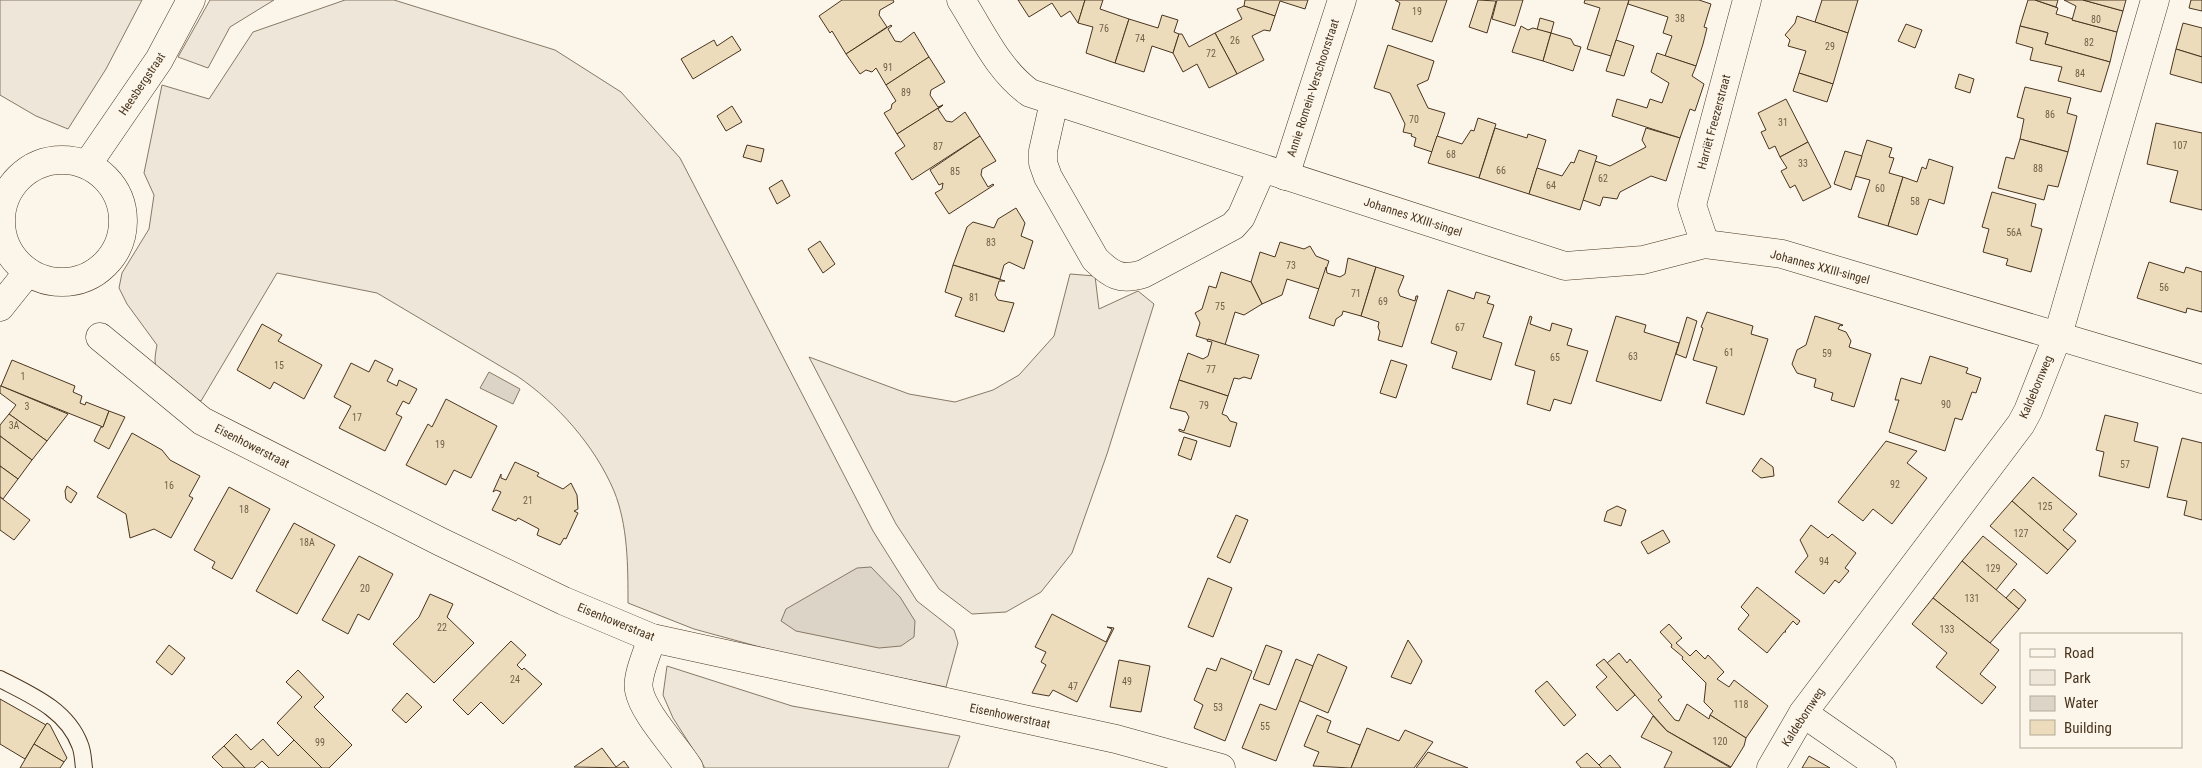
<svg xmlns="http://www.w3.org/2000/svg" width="2202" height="768" viewBox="0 0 2202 768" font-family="'Roboto Condensed',sans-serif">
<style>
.green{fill:#ede6d9;stroke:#887966}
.water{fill:#dcd4c6;stroke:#887966}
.building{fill:#ecdcbc;stroke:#4a3520}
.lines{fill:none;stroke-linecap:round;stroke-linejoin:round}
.service-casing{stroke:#4a3520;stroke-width:18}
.minor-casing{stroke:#4a3520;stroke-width:29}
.tertiary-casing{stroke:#4a3520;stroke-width:29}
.service{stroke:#fbf6e9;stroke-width:16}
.minor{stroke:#fbf6e9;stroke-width:28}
.tertiary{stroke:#fbf6e9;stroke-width:28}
.labels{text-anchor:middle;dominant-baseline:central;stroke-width:4;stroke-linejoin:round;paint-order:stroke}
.number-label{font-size:10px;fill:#725f47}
.street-label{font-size:12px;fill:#4a3520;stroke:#fbf6e9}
</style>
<rect width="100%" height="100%" fill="#fbf6e9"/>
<!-- green -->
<g class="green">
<path d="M0,0h142l-36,69 -38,60 -32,-13 -36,-21z"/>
<path d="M210,0h64l-44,27 -22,41 -30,-11z"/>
<path d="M345,0h49l161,50 66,42 59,66 193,373 44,70 37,29 4,13 -12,44 -146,-29 -106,-29 -66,-26c0,-36 0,-78 -14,-112 -19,-45 -57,-88 -97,-115l-140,-83 -100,-20 -76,128c-16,-6 -45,-20 -46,-40 0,-5 1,-11 2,-16l-30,-41 -8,-16 3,-15 27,-44 5,-34 -10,-22 18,-88 47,14 44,-67z"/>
<path d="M1070,274l25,2 4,33 39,-18 16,13 -47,150 -35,99 -31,39 -35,20 -34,2 -33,-25 -43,-65 -87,-167 100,37 46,8 38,-12 26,-15 35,-39z"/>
<path d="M667,666l125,40 168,30 -12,32h-243l-32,-50 -10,-23z"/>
</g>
<!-- water -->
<g class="water">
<path d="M489,372l31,17 -7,15 -33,-16z"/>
<path d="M871,567l29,30 15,24 -1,16 -13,9 -22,2 -83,-17 -15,-10 5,-12 71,-41z"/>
</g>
<!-- building -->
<g class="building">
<path d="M842,0h51l1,2 -14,8 -1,5 8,12 -41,27 -14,-23 -2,2 -11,-17z"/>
<path d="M1018,0h67l-7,23 -8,-12 -9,6 -9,-14 -23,14z"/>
<path d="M1085,0h18l-3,9 29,10 -14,44 -29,-10 7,-26 -15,-4z"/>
<path d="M1245,0h63l-3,9 -25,-8 -5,15 -31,-10z"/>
<path d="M1395,0h52l-15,42 -40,-13 8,-26z"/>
<path d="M1478,0l18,1 -9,32 -18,-6z"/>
<path d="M1497,0h26l-8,26 -23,-7z"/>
<path d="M1585,0h44l-18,56 -24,-7 13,-41 -16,-5z"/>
<path d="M1629,0h70l12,4 -7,23 3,1 -4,16 -7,22 -31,-10 7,-20 -9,-3 5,-16 -40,-13z"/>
<path d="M1822,0h36l-10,33 -33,-11z"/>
<path d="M2028,0h7l23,8 -2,6 17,5 -1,1 45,12 -7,30 -65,-18 3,-11 -28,-7z"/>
<path d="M2035,0h23l-2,7z"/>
<path d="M2064,0h19l40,11 -6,21 -45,-12 4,-14z"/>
<path d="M2083,0h43l-3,11z"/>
<path d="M2191,0h11v11l-13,-3z"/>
<path d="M1244,6l31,10 -5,15 -6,-1 -12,6 12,24 -27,14 -22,-41 27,-14 -5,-10z"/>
<path d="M1162,15l16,5 -4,12 5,2 -6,19 -21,-7 -8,26 -29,-9 14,-44 29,9z"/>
<path d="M1797,16l51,17 -15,51 -34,-11 7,-22 -18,-5 2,-6 -5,-5 10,-12z"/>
<path d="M1540,18l14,4 -3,11 -14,-3z"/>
<path d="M2183,23l19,5v29l-26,-8z"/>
<path d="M1906,24l16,6 -7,18 -17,-7z"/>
<path d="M891,25l1,1 -4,3 7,12 6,1 13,-10 15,25 -43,28 -10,-17 -4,4 -6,-2 -6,4 -14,-20z"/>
<path d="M1521,26l7,4 5,-2 18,5 -8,28 -31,-9z"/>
<path d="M2020,26l28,7 -3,11 65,18 -9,30 -43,-11 4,-14 -32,-7 3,-12 -17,-5z"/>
<path d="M1215,33l22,41 -28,14 -12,-24 -14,8 -10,-19 6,-19h3l7,13z"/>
<path d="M1551,33l20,6 3,6 7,2 -8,24 -30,-10z"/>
<path d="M732,36l9,14 -48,29 -12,-20 33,-19 3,6z"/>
<path d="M1616,40l18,6 -10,30 -18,-5z"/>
<path d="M1388,45l46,16 -6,19 -11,5 11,23 17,5 -13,39 -18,-6 2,-8 -5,-2 1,-2 -9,-2 2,-8 -15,-31 -16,-5z"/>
<path d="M2176,49l26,8v26l-32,-9z"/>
<path d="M1657,53l39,13 -4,10 12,8 -9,27 -5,-2 -10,29 -68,-22 5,-17 30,9 3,-9 12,4 7,-20 -18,-11z"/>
<path d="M929,57l16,25 -14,8 -1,5 8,12 5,-2 -46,29 -13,-21 7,-4 1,-5 4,-3 -10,-16z"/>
<path d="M1799,73l34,11 -6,18 -34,-11z"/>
<path d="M1959,74l15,5 -4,14 -15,-5z"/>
<path d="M2025,87l46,11 -4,15 10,3 -9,36 -48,-13 4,-20 -7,-2z"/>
<path d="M1786,99l22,43 -28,15 -5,-11 -6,3 -8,-17 5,-2 -8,-17z"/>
<path d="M943,105l-5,4 8,12 6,1 13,-10 15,24 -68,44 -17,-27 10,-7 -8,-12z"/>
<path d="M732,106l10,16 -16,9 -9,-15z"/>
<path d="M1478,118l18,6 -17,54 -51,-15 9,-27 25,8 9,-14 3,1z"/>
<path d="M2156,123l46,10v77l-32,-8 8,-31 -31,-7z"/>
<path d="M1495,128l32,10 1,-4 18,6 -17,54 -50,-16z"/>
<path d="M1646,128l34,10 -14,43 -15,-5 -31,16 -3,7 -14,-2 -3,9 -17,-6 12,-39 15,5 36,-19 -4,-7z"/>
<path d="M980,136l16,25 -14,8 -1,6 7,12 5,-3 1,1 -45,29 -14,-21 7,-4 1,-6 -4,2 -9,-15z"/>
<path d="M2020,139l48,13 -10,35 -10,-2 -4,15 -46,-12 8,-31 8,2z"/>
<path d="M1867,140l25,8 -3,9 5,1 -5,15 14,4 -15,49 -30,-9 12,-37 -15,-4z"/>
<path d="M1808,142l23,45 -28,14 -8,-16 -5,3 -9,-17 6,-3 -7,-11z"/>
<path d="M747,145l17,4 -3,13 -18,-5z"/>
<path d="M1579,150l18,6 -17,54 -51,-16 8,-26 25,8 9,-14 3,1z"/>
<path d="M1845,151l17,5 -11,34 -17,-6z"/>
<path d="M1929,159l24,8 -9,37 -15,-5 -12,36 -29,-9 15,-49 14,5 5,-15 4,2z"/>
<path d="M782,180l8,16 -13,8 -8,-16z"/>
<path d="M1992,192l44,12 -5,22 11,3 -11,43 -25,-7 2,-6 -25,-7 6,-23 -7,-2z"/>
<path d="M1016,208l9,15 -4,13 12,5 -9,28 -15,-7 -5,3 -4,14 -47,-14 14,-38 6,-5 21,6 4,-9z"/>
<path d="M820,241l15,23 -12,9 -15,-24z"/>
<path d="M1280,242l24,7 6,-3 6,10 13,5 -10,28 -32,-10 -5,16 -20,9 -11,-22 9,-30 15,5z"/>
<path d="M1348,258l28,9 -15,49 -18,-5 -1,4 -6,4 -2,7 -25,-8 17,-51 1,6 13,4 5,-3z"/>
<path d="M2149,262l35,11 2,-6 16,5v40l-15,-4 -1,5 -49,-15z"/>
<path d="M953,265l52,16h-6l-4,14 3,5 16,3 -10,29 -49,-16 7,-18 -17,-6z"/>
<path d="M1376,267l28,9 -6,15 2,5 15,5 1,-5h2l-16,51 -24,-7 2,-8 -2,-5 1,-5 -18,-6z"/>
<path d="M1221,272l30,10 11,22 -18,11 -9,-3 -10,33 -29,-9 4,-13 -5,-10 7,-4 7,-23 7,2z"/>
<path d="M1448,290l26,9 2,-7 14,4 -3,7 7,2 -11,32 19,6 -11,37 -39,-12 5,-16 -26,-9z"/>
<path d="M1707,312l46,14 -2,8 17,5 -24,76 -38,-12 11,-36 -24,-7 10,-32 -2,-1z"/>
<path d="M1530,316l2,1 -2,7 20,7 2,-8 20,6 -5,16 21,6 -17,53 -17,-5 -4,12 -23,-7 8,-33 -20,-6z"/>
<path d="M1616,316l30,9 -2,7 35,11 -18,58 -65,-20z"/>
<path d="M1815,316l28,9 -1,1 -2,-1 -2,4 8,3 5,9 -2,6 22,7 -17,53 -23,-7 2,-7 -19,-6 2,-8 -19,-6 -5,-9 5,-14 9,-5z"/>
<path d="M1687,317l10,4 -11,37 -10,-4z"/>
<path d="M262,324l20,11 -4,6 44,24 -18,34 -30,-17 -4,7 -33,-19z"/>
<path d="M1208,339l51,16 -8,24 -7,-2 -5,2 -5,-1 -6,18 -49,-16 9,-27 15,6 5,-3 4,-14 -5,-1z"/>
<path d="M1930,356l38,12 -2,5 15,5 -5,15 -4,-1 -10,28 -7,-2 -10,33 -56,-19 10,-32h-4l6,-22 20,6z"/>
<path d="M12,360l63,26 -2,6 9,4 -2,7 5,2 1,-3 23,9 -6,16 -102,-41z"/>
<path d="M375,360l18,9 -6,12 10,5 2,-6 18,9 -8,15 -6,-3 -7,13 6,3 -17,34 -46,-23 12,-22 -17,-9 17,-34 18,9z"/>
<path d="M1391,360l16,5 -11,33 -16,-5z"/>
<path d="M1179,380l49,16 -6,18 5,2 3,5 7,2 -7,24 -51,-16v-2l5,2 5,-14 -3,-5 -16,-4z"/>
<path d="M0,386h1l67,28 -21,27 -38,-27 7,-9 -16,-12z"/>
<path d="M446,399l51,27 -26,52 -17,-8 -8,15 -40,-20 22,-41 4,3z"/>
<path d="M109,411l16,6 -16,32 -15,-8 7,-14h2z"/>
<path d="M9,414l38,27 -15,19 -32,-24v-11z"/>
<path d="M2105,415l33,8 -4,18 24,6 -9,41 -50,-12 5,-24 -8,-2z"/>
<path d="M132,433l30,17 8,10 30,16 -11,20 4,2 -22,40 -17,-9 -24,9 -4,-24 -29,-17z"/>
<path d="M0,436l32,24 -14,19 -18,-13z"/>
<path d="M1184,437l13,4 -6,19 -13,-5z"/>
<path d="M2182,438l20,5v77l-18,-5 3,-14 -20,-4z"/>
<path d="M1886,441l31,10 -10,12 20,15 -35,46 -19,-15 -10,12 -25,-19z"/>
<path d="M1761,458l12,9 1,9 -13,2 -9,-7z"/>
<path d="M515,462l24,11 -2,3 26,13 8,-6 6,12 1,14 -4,2 4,2 -12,26 -2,-1 -4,7 -23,-10 2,-6 -21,-11 -2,3 -24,-11 9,-18 -5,-2 -3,2 8,-18v4l5,2z"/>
<path d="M0,466l18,13 -15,20 -3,-2z"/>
<path d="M2033,477l44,37 -14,16 13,11 -8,9 -56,-49z"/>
<path d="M67,486l10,7 -6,10 -5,-4 -1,-8z"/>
<path d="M229,487l41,22 -38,70 -20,-11 3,-6 -21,-12z"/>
<path d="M0,497l30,23 -16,20 -14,-10z"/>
<path d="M2012,501l56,49 -21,24 -57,-48z"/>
<path d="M1617,506l9,4 -5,16 -17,-5 3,-10z"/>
<path d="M1236,515l12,5 -18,43 -13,-6z"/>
<path d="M294,523l41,22 -38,69 -41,-23z"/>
<path d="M1811,525l17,13 4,-4 24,19 -11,15 4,3 -10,12 -4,-3 -11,14 -29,-22 13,-16 -8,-16z"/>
<path d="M1663,530l7,12 -22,12 -7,-12z"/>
<path d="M1983,536l34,28 -21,26 -34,-29z"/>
<path d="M359,556l34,18 -24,46 -11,-6 -10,20 -26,-14z"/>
<path d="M1962,561l57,48 -29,34 -57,-45z"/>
<path d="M1208,578l24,10 -19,49 -25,-10z"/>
<path d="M1757,587l43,34 -3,4 -4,-4 -8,10 1,1h-2l-17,21 -29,-24 11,-14 -8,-8z"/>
<path d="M2014,589l12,11 -7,9 -13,-11z"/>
<path d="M430,594l23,10 -6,13 27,26 -40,40 -41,-39 26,-27z"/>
<path d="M1933,598l66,52 -19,24 16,13 -14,17 -46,-37 11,-14 -35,-29z"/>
<path d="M1052,614l54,28 6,-13 -5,-2 7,1 -37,74 -24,-12 -4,6 -17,-3 14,-28 -5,-3 5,-10 -11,-5z"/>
<path d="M1669,624l13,14 -6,5 14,13 6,-6 9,9 3,-4 16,17 -7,7 12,8 5,-7 34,26 -22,32 -36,-23 3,-4 -9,-9 2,-19 -24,-24 1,-2 -12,-10 1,-2 -12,-13z"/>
<path d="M1408,640l14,21 -11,23 -20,-7z"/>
<path d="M511,641l15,14 -9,10 5,5 2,-2 18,16 -39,40 -22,-22 -13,13 -15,-15z"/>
<path d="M169,645l16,13 -13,17 -16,-13z"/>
<path d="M1266,645l16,6 -13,34 -16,-6z"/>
<path d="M1619,653l8,10 3,-4 32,38 -4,3 17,20 4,1 8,-17 22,15 1,-4 36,23 -2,8 -13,21 -64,-36 -60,-68z"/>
<path d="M1318,654l29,13 -19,46 -30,-13z"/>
<path d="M1221,658l31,13 -27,70 -31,-13 9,-23 -9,-5 13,-32 9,3z"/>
<path d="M1296,659l17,7 -37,95 -34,-13 18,-44 16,6z"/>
<path d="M1604,659l31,36 -18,16 -21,-24 11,-10 -11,-12z"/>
<path d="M1119,660l31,6 -9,46 -31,-5z"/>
<path d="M298,670l26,27 -10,10 38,38 -23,23h-7l-45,-45 25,-26 -16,-15z"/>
<path d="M1547,681l29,34 -12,11 -29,-35z"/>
<path d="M407,693l15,14 -16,16 -14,-13z"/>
<path d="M0,699l46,26 -21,34 -25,-15z"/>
<path d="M1317,715l14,6 -4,11 33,13 -9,23 -38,-2 6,-14 -15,-6z"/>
<path d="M1653,716l14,15 64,37h-67l8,-16 -31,-15z"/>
<path d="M47,723l3,2 17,33 -3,4 -30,-18z"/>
<path d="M1367,728l32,13 6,-11 28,12 -19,26h-63z"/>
<path d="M236,734l15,16 12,-11 15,17 16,-16 28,28h-53l-7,-7 -8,7h-9l-21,-22z"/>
<path d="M34,744l30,18 -4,6h-40z"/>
<path d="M224,746l21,22h-22l-11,-11z"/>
<path d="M602,748l14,19 8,-6 5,7 -55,-1z"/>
<path d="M1428,752l40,16h-52z"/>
<path d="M1587,753l15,15h-21l-5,-6z"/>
<path d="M1610,755l11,13h-19l-3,-3z"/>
<path d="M1809,756l21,12h-28z"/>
</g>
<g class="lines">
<!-- service casing -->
<g class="service-casing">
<path id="service" d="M0,679c31,16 67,31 80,66 3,7 3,16 4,23"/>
</g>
<!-- minor casing -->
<g class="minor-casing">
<g id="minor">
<path d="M961,0c21,33 37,70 69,93l535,173 78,-6 62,-16 77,10 420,125"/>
<path d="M1054,102l-11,49v12l5,14 47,82c16,16 26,22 48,15l90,-48 8,-9 21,-48"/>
<path d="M1285,176l57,-176"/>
<path d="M1705,244l-13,-39 55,-205"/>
<path d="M100,337l102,84 239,121 123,59 88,37 464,101 105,29"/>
<path d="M652,638c-4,13 -16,39 -13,52 4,23 37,57 50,78"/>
<path d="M1803,713l79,55"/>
<path d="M1771,768l32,-55 218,-289 7,-13 30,-76 97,-335"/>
</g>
</g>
<!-- tertiary casing -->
<g class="tertiary-casing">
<g id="tertiary">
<circle cx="62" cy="221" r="61"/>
<path d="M87,165l72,-105 32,-60"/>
<path d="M0,307l28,-35"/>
</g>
</g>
<!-- service -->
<use href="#service" class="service"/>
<!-- minor -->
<use href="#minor" class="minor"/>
<!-- tertiary -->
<use href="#tertiary" class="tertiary"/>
</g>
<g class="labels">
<!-- number labels -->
<g class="number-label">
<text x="1417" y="11">19</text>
<text x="1680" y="18">38</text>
<text x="2096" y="19">80</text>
<text x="1104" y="28">76</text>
<text x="1140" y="38">74</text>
<text x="1235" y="40">26</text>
<text x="2089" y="42">82</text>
<text x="1830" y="46">29</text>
<text x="1211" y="53">72</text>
<text x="888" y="67">91</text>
<text x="2080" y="73">84</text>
<text x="906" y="92">89</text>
<text x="2050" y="114">86</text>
<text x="1414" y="119">70</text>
<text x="1783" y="122">31</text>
<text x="2180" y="145">107</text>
<text x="938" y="146">87</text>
<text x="1451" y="154">68</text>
<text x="1803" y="163">33</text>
<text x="2038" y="168">88</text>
<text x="1501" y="170">66</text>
<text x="955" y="171">85</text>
<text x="1603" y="178">62</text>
<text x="1551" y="185">64</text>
<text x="1880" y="188">60</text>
<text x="1915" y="201">58</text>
<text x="2014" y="232">56A</text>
<text x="991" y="242">83</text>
<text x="1291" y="265">73</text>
<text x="2164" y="287">56</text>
<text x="1356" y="293">71</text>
<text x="974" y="297">81</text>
<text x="1383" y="301">69</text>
<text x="1220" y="306">75</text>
<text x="1460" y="327">67</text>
<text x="1729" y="352">61</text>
<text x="1827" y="353">59</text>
<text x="1633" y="356">63</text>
<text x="1555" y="357">65</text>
<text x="279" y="365">15</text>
<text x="1211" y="369">77</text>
<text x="23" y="376">1</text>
<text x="1946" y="404">90</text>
<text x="1204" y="405">79</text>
<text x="27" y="406">3</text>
<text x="357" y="417">17</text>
<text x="14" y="425">3A</text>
<text x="440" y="444">19</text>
<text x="2125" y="464">57</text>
<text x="1895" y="484">92</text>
<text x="169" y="485">16</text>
<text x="528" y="500">21</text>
<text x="2045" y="506">125</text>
<text x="244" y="509">18</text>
<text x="2021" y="533">127</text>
<text x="307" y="542">18A</text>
<text x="1824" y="561">94</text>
<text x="1993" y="568">129</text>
<text x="365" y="588">20</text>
<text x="1972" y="598">131</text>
<text x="442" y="627">22</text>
<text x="1947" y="629">133</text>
<text x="515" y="679">24</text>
<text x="1127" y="681">49</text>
<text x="1073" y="686">47</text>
<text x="1741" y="704">118</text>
<text x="1218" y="707">53</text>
<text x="1265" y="726">55</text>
<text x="1720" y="741">120</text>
<text x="320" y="742">99</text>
</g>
<!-- street labels -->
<g class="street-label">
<text transform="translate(142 84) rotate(-56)">Heesbergstraat</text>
<text transform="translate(1313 88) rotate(-72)">Annie Romein-Verschoorstraat</text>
<text transform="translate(1714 122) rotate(-75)">Harriët Freezerstraat</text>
<text transform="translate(1413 217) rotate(18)">Johannes XXIII-singel</text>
<text transform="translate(1820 267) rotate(15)">Johannes XXIII-singel</text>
<text transform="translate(2036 387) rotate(-67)">Kaldebornweg</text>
<text transform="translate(252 446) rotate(27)">Eisenhowerstraat</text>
<text transform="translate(616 622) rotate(22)">Eisenhowerstraat</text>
<text transform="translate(1010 716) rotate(12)">Eisenhowerstraat</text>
<text transform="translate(1803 717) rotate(-57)">Kaldebornweg</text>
</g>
</g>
<!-- legend -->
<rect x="2020" y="633" width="162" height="115" fill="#fbf6e9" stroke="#b4a999"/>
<rect x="2030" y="649" width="25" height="8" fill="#fbf6e9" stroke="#b4a999"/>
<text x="2064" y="658" font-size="15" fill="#4a3520">Road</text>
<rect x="2030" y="670" width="25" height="15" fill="#ede6d9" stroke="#b4a999"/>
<text x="2064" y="683" font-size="15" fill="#4a3520">Park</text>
<rect x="2030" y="696" width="25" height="15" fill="#dcd4c6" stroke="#b4a999"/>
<text x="2064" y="708" font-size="15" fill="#4a3520">Water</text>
<rect x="2030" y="720" width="25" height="15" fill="#ecdcbc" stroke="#b4a999"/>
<text x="2064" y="733" font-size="15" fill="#4a3520">Building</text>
</svg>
